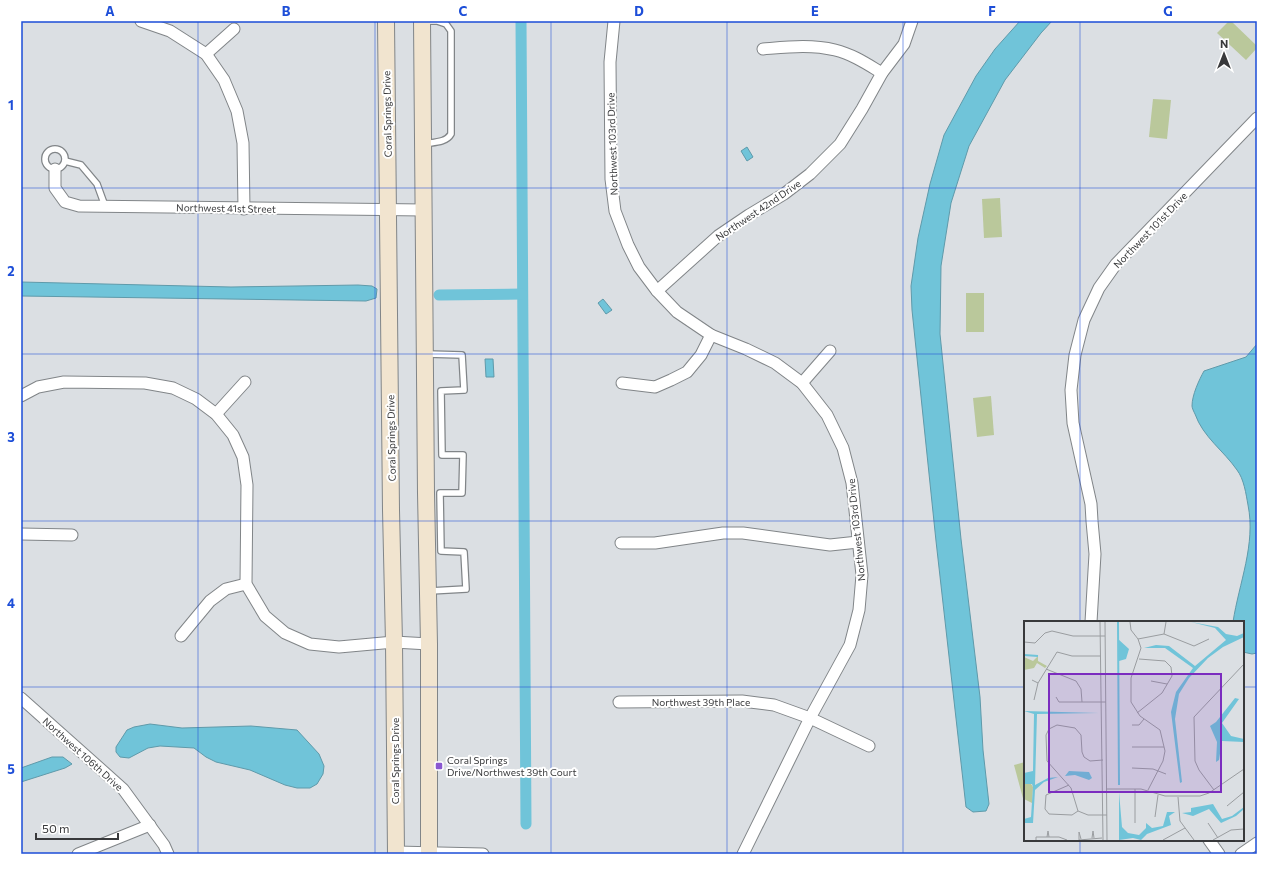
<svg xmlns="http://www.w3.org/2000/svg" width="1278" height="875" viewBox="0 0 1278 875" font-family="Commissioner,sans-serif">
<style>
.green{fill:#bac89b}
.water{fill:#70c4d9;stroke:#5f9aaa}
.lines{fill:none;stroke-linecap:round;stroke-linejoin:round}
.canal{stroke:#70c4d9;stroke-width:11}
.service-casing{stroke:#818588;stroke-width:8}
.minor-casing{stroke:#818588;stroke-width:13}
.secondary-casing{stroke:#818588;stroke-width:18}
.service{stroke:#fff;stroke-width:5.5}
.minor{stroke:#fff;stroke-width:11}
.secondary{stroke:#f1e4cf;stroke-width:16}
.grid{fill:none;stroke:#1d4ed8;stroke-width:1;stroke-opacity:0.55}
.poi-dot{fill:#8a57d0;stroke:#fff;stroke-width:1.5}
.labels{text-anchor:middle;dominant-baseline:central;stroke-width:4;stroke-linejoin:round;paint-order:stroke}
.street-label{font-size:10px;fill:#38393b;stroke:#fff}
.poi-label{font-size:10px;fill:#38393b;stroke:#fff;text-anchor:start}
.inset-river{fill:none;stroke:#70c4d9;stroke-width:2}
.inset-road{fill:none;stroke:#9a9da0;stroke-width:1}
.view{fill:#7b2cbf;fill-opacity:0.15;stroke:#7b2cbf;stroke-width:2}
.inset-edge{fill:none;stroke:#38393b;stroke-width:2}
.neatline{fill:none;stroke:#1d4ed8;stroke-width:1.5}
.grid-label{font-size:13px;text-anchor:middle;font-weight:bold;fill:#1d4ed8}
</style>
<rect width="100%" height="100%" fill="#dbdfe3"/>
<!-- green -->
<g class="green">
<path d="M1229,21h2l26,25v2l-11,12 -29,-27z"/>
<path d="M1153,99l18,1 -4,39 -18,-2z"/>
<path d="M1000,198l2,39 -18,1 -2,-39z"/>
<rect x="966" y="293" width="18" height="39"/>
<path d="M991,396l3,39 -17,2 -4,-39z"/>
<path d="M1025,762v40h-1l-10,-37z"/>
</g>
<!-- water -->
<g class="water">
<path d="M1020,21h32l-11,12 -36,47 -36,66 -18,57 -10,63 -1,68 21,205 19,158 3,53 6,54 -3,7 -13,1 -7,-5 -30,-266 -24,-231 -1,-24 7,-48 12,-54 14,-49 32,-59 19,-27z"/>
<path d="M747,147l6,10 -6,4 -6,-10z"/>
<path d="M21,282l210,5 127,-2 14,1 5,3 -1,9 -10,3 -345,-5z"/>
<path d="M603,299l9,11 -6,4 -8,-11z"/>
<path d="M1257,344v309l-5,1 -9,-2v-30h-10c6,-39 23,-78 15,-117 -2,-11 -4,-26 -11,-35 -13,-19 -34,-33 -42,-56 -1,-2 -3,-6 -3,-8 0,-11 7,-26 12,-35l42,-14z"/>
<path d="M485,359h8l1,18h-8z"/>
<path d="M150,724l32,4 69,-2 46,4 22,24 5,12 -1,8 -6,10 -7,4h-13l-12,-3 -35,-15 -34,-8 -10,-5 -12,-9 -34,-2 -12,2 -19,10 -9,-1 -4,-5v-5l11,-17 7,-3z"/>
<path d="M52,757h11l9,7 -7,4 -44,14v-14z"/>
</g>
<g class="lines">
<!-- canal -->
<g class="canal">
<path d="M521,21l5,803"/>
<path d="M439,295l83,-1"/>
</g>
<!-- service casing -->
<g class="service-casing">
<g id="service">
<path d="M423,144c10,-2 23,-1 28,-10v-103l-5,-7 -9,-3h-9"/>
<circle cx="55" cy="159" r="10"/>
<path d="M65,161l16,4 16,19 8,22"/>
<path d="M427,354l35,1 2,35 -23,1 1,64h21l-1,38h-22l1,58 23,1 2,37 -36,2"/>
</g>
</g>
<!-- minor casing -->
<g class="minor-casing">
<g id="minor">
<path d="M141,21l29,10 36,23 18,26 13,31 6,32 1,66"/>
<path d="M614,21l-4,41 1,117 4,32 13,34 11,22 18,24 20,21 34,23 35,14 29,14 27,20 25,32 16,33 9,35 10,92 -3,35 -9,35 -40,73 -67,136"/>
<path d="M763,49c24,-2 48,-5 72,1 17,4 32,14 47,23"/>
<path d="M206,54l28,-25"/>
<path d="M55,169v19l10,14 14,4 345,4"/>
<path d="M657,291l61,-55 31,-21 35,-21 26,-20 30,-30 22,-35 20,-36 22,-29 8,-23"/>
<path d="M622,383l33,4 16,-7 16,-8 14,-17 10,-20"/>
<path d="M802,383l28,-32"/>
<path d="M21,396l17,-9 26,-5 81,1 28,5 23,11 20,15 17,21 10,22 4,28 -1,99 19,32 20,17 25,11 29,3 55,-5 35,2"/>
<path d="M216,414l29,-32"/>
<path d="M21,534l51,1"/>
<path d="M621,543h34l68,-10h20l87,12 28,-3"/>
<path d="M1091,622l4,-68 -3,-33 -1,-17 -18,-81 -2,-33 4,-35 9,-35 15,-32 17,-24 141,-146"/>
<path d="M181,636l29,-35 16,-12 20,-5"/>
<path d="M21,698l102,91 41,56 4,9"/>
<path d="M619,702l123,-1 32,4 36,13 59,28"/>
<path d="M1209,840l10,14"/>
<path d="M396,852l87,2"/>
<path d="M78,854l72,-29"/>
<path d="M1241,854l16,-11"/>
</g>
</g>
<!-- secondary casing -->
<g class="secondary-casing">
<g id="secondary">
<path d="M386,21l5,489 3,132 2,212"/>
<path d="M422,21l4,472 3,151v210"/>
</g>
</g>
<!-- service -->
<use href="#service" class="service"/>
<!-- minor -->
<use href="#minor" class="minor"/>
<!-- secondary -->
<use href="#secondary" class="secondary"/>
</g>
<!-- grid -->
<path class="grid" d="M198,21v833M375,21v833M551,21v833M727,21v833M903,21v833M1080,21v601M21,188h1236M21,354h1236M21,521h1236M21,687h1004M1243,687h14M1080,840v14"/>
<!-- markers -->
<rect class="poi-dot" x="435" y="762" width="8" height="8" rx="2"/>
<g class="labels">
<!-- street labels -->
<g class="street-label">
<text transform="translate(387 114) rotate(-91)">Coral Springs Drive</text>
<text transform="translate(612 144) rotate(-92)">Northwest 103rd Drive</text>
<text transform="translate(226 208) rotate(1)">Northwest 41st Street</text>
<text transform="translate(758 210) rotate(-34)">Northwest 42nd Drive</text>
<text transform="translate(1150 230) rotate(-46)">Northwest 101st Drive</text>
<text transform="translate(391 438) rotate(-91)">Coral Springs Drive</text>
<text transform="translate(856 530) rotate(-96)">Northwest 103rd Drive</text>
<text x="701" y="702">Northwest 39th Place</text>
<text transform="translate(83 754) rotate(42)">Northwest 106th Drive</text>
<text transform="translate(395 761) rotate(-90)">Coral Springs Drive</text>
</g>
<!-- poi labels -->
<g class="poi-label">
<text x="447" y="760">Coral Springs<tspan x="447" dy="12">Drive/Northwest 39th Court</tspan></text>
</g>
</g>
<!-- overview -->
<g transform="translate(1024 621)">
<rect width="220" height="220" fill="#dbdfe3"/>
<path d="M14,35v5l9,5 -2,2 -8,-5 -3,5 -10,2v-13l9,4zM0,163h7l2,3 -1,16 -8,-4z" fill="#bac89b"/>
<path d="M167,1l27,5 8,7 11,2 7,-3v4l-21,10 -15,11 -19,20 -10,16 -4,25 7,63 -2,1 -9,-71 5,-20 17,-24 -28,-20h-21l12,-3 13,1 26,20 31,-26 -11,-12zM94,18l11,10 -3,10 -7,2zM211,77l4,1 -17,24 9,13 13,3v3l-22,-1 -3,19 -3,2 1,-20 -7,-16 6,-4zM0,90l75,2 -62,1 -2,71 13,-7 10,-1 -14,5 -9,8 -2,33h-9v-4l7,-2 2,-30 -1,-3h-8v-11l9,-2 1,-57zM45,150l20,1 3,6 -3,2 -14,-5 -10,1zM95,171l3,35 6,6 11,2 7,-7v-5l6,5 11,-2 4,-14h8l-6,4 2,9 -24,9 -6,6 -8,-2 -14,2zM189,183l9,15 10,-3 12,-9v2l-8,7 -15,7 -12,-14 -16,7 -11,-3 9,-1v-4z" fill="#70c4d9"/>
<path class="inset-river" d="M94,1l1,163M0,34l14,1"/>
<path class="inset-road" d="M76,1l3,218M81,1l2,218M106,1l1,8 7,9 3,9 -10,30v24l9,14 20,14 5,21 -2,10 -15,29M140,13l2,-12M114,18l26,-5 30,12 15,-7M0,21l11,1 10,-10 7,-2 21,5h32M22,48l30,12 5,8 1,13M8,59l6,3 19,-31 15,4h28M127,60l16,3M32,76l3,5h47M10,79l4,-17M113,92l25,-20 10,-17 -1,-9 -6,-6 -26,-2M108,104h7l5,-6M25,108l-3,6 1,26 24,27 7,23 10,4h19M25,108l8,-4 18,3 6,7 1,17 2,5 6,4 13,-1M108,126h32M108,147l21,1 13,5M45,164l-23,10 -1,14 4,5 23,1 6,-4M82,168h35l24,7h35l9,-3 35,-24M190,169l-15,-20 -4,-9 -1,-44 50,-53M154,176l2,24 14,19M203,185l17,-14M131,196l3,-22M111,202v-34M184,202l10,15M23,216l1,-6 1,6M68,217l1,-7 1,7M12,219v-3h23l8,3M55,219l23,-2M55,219v-8l2,7M139,219l22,-12M189,219l18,-10 13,-1"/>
<path class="view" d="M25,53h172v118h-172z"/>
<rect width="220" height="220" class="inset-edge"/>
</g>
<!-- border -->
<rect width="1278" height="875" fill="none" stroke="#ffffff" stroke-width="44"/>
<!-- north arrow -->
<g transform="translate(1224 54)" stroke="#ffffff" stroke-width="3" paint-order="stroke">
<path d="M0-3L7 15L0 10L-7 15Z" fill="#38393b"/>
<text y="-6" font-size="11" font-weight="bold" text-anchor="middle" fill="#38393b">N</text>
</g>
<!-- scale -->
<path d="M36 833v6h82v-6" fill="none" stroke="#38393b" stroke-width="2"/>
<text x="42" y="833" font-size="12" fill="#38393b" stroke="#ffffff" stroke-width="3" paint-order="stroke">50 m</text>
<rect x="22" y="22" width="1234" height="831" class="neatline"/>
<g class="grid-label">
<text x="110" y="16">A</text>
<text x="286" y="16">B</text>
<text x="463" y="16">C</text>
<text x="639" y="16">D</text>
<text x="815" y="16">E</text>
<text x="992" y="16">F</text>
<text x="1168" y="16">G</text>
<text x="11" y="110">1</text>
<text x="11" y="276">2</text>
<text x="11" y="442">3</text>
<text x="11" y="608">4</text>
<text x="11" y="774">5</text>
</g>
</svg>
